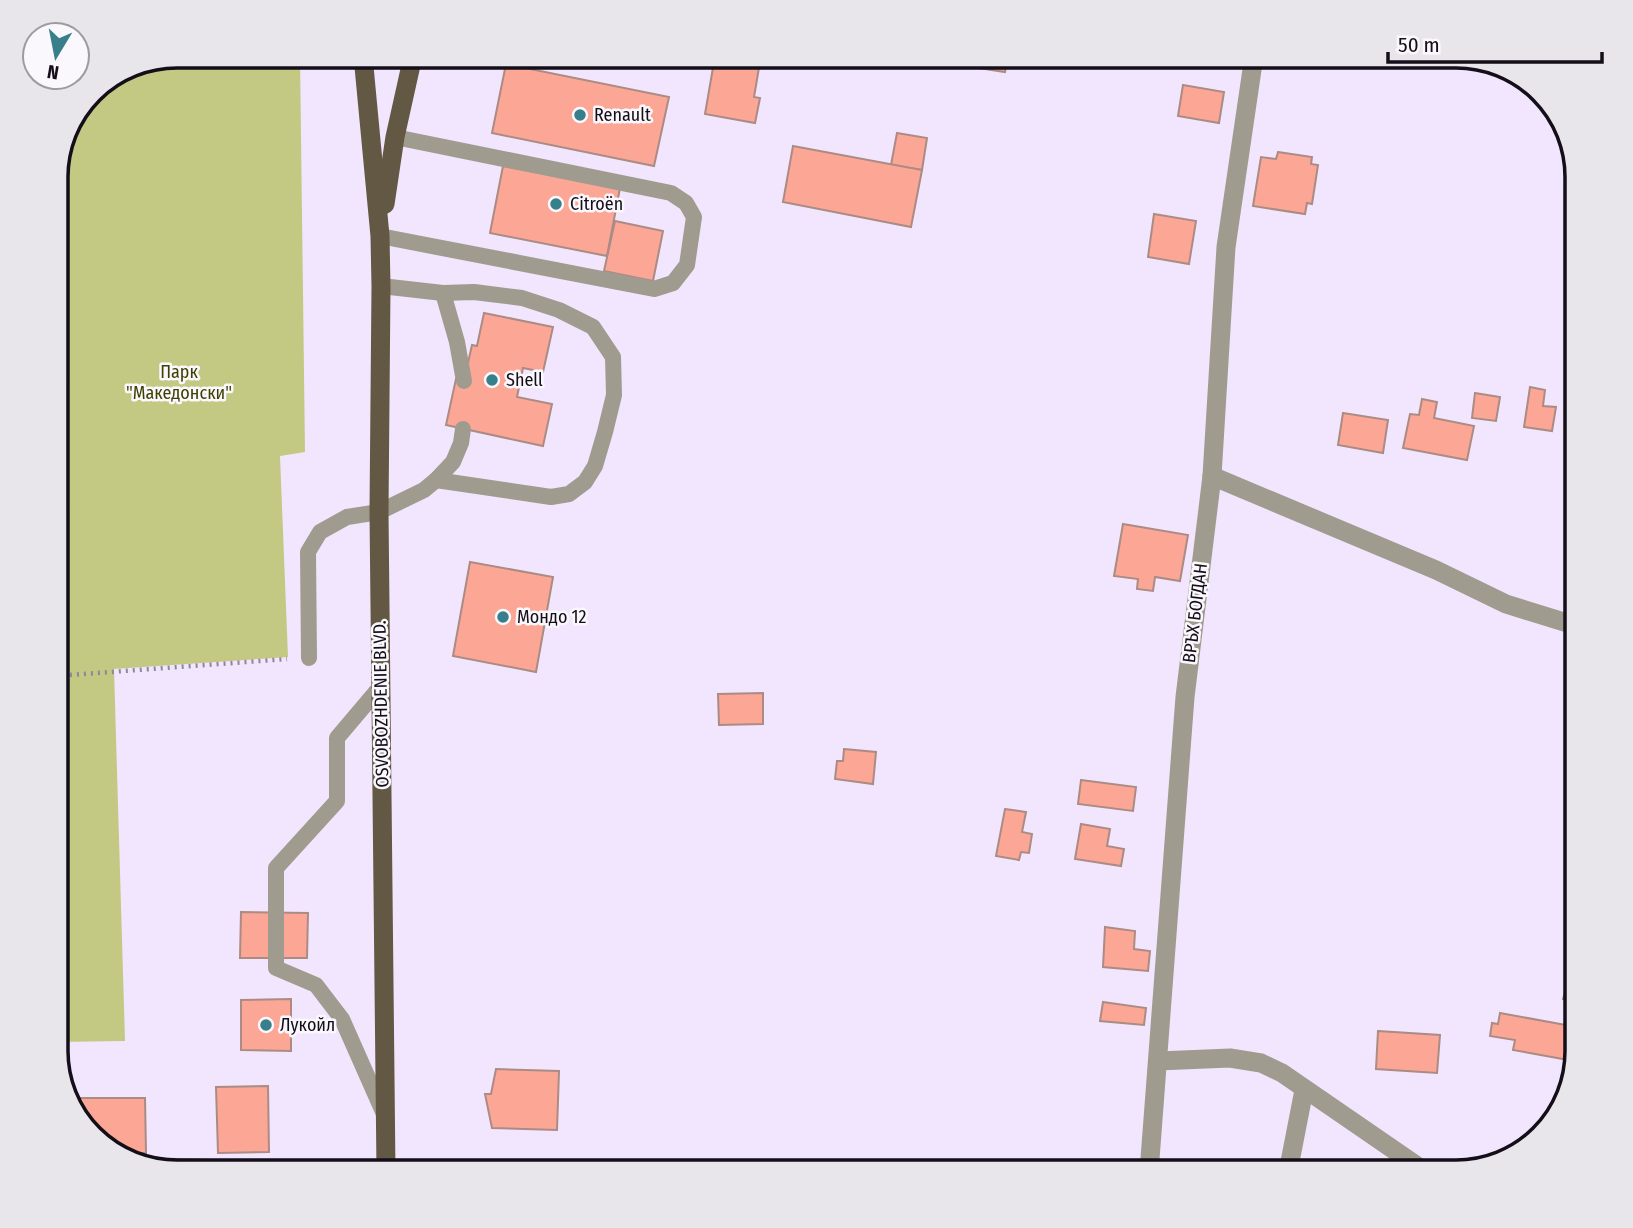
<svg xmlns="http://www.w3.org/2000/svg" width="1633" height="1228" viewBox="0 0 1633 1228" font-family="'Fira Sans Condensed',sans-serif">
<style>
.green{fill:#c3c982}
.building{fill:#fca796;stroke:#ab8b84;stroke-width:2}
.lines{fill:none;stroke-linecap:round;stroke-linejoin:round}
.path{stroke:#8f8798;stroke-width:4.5;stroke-dasharray:2 5;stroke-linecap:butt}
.service{stroke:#a09b8f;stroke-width:16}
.minor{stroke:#a09b8f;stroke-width:19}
.primary{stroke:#625843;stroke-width:19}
.poi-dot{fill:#397e8b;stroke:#faf8fd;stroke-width:2.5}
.labels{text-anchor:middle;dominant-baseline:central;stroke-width:5;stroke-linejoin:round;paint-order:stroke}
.poi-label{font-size:18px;fill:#130e18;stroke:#faf8fd;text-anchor:start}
.park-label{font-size:18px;fill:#3d4000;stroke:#faf8fd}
.street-label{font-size:18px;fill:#130e18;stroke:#faf8fd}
.rim{fill:none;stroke:#130e18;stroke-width:3.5}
</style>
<rect width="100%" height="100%" fill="#f1e6fd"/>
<!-- green -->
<path class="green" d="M177,56h123l5,396 -25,4 8,201 -174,12 11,372 -69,1v-873l12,-45 29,-38z"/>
<!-- building -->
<g class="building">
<path d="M571,56h27v4z"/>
<path d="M715,56h46l-7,41 6,1 -5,25 -50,-9z"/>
<path d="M980,56h28l-3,16 -27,-4z"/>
<path d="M506,64l163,33 -15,69 -162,-33z"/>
<path d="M1183,85l41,7 -5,31 -41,-7z"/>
<path d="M897,133l30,5 -5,32 -31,-5z"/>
<path d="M793,146l129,24 -11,57 -128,-25z"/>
<path d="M1278,152l34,5 -1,7 7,1 -6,39 -5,-1 -2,11 -52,-8 8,-49 15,2z"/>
<path d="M503,166l117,22 -13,68 -117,-23z"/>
<path d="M1154,214l42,7 -7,43 -41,-7z"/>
<path d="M615,221l48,10 -10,50 -49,-10z"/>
<path d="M484,313l69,14 -10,45 -20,-4 -6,29 35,7 -9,42 -97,-21 10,-46 8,2 8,-36 5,1z"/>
<path d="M1530,387l15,3 -2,16 13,1 -4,24 -28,-4z"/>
<path d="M1475,393l25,4 -4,24 -24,-3z"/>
<path d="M1422,399l15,3 -3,16 40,8 -7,34 -64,-12 7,-34 9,1z"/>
<path d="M1343,413l45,7 -5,33 -45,-8z"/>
<path d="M1123,524l65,11 -8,46 -25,-4 -2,14 -16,-2 1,-10 -24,-3z"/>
<path d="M470,562l83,15 -17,95 -83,-16z"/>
<path d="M763,693v31l-44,1 -1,-31z"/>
<path d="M844,749l32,3 -3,32 -38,-5 2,-18h6z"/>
<path d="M1081,780l55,7 -3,24 -55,-7z"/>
<path d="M1005,809l21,3 -4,20 10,2 -3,19 -8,-1 -2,8 -23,-4z"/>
<path d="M1081,824l29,5 -3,17 17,3 -3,17 -46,-7z"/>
<path d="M241,912l67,1 -1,45h-67z"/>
<path d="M1105,927l30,4 -1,18 16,2 -2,20 -45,-4z"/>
<path d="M1577,952v51l-14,-4z"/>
<path d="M291,999v52l-50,-1v-50z"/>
<path d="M1103,1002l43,6 -2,17 -44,-4z"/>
<path d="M1500,1013l77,14v24l-3,10 -61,-11 2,-10 -25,-4 2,-13 6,1z"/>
<path d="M1378,1031l62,4 -3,38 -61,-4z"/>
<path d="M496,1069l63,2 -2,59 -65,-2 -7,-34h6z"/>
<path d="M268,1086l1,66 -51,1 -2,-66z"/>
<path d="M75,1098h70l1,55h-24l-19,-6 -28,-35z"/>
<path d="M876,1161l48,6 -1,5h-49z"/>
</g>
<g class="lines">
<!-- path -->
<path class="path" d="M56,676l231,-17"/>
<!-- service -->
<g class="service">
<path d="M380,236l274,53 19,-6 14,-18 7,-48 -8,-14 -15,-10 -276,-56"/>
<path d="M381,286l62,7 31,-1 48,6 37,12 34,17 20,30 1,38 -9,37 -10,34 -10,16 -16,12 -18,3 -115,-17"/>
<path d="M443,293l14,49 7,39"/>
<path d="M309,658l-1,-106 12,-20 27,-15 32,-5 45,-22 12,-10 17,-18 8,-19 2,-14"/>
<path d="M381,686l-44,52v63l-61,67v100l40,17 26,34 42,95"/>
</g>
<!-- minor -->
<g class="minor">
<path d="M1212,476l224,94 70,34 71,22"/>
<path d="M1158,1061l72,-3 31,5 21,10 144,99"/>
<path d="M162,1167l152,5"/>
<path d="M1149,1172l36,-475 27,-221 14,-229 28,-191"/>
<path d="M1288,1172l16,-82"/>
</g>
<!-- primary -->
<g class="primary">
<path d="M363,56l17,180 1,50 -2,226 7,660"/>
<path d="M385,204l10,-67 18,-81"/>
</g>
</g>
<!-- markers -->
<g class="poi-dot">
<circle cx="580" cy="115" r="7"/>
<circle cx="556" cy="204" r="7"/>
<circle cx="492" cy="380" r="7"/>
<circle cx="503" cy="617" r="7"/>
<circle cx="266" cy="1025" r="7"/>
</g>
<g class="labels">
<!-- poi labels -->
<g class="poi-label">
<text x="594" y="115">Renault</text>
<text x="570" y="204">Citroën</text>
<text x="506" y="380">Shell</text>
<text x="517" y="617">Мондо 12</text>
<text x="280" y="1025">Лукойл</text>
</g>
<!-- park labels -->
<g class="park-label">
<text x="179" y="372">Парк<tspan x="179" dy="21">"Македонски"</tspan></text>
</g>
<!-- street labels -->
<g class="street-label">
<text transform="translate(1195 613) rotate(-83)">ВРЪХ БОГДАН</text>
<text transform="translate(381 704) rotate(-91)">OSVOBOZHDENIE BLVD.</text>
</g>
</g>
<!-- crop -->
<path d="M0 0H1633V1228H0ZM177 68H1456A109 109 0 0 1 1565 177V1051A109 109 0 0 1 1456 1160H177A109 109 0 0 1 68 1051V177A109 109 0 0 1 177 68Z" fill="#e8e5eb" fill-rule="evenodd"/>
<path class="rim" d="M177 68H1456A109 109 0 0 1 1565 177V1051A109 109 0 0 1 1456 1160H177A109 109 0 0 1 68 1051V177A109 109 0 0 1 177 68Z"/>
<!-- north arrow -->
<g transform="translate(56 56) rotate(190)"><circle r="33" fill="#faf8fd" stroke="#9e9aa1" stroke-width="2"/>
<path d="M0-5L12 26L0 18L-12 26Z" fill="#397e8b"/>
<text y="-10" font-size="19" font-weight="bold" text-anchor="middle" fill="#130e18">N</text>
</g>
<!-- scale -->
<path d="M1388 52v10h214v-10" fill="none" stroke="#130e18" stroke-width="3.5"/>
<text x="1398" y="52" font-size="21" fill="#130e18" stroke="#faf8fd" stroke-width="5" paint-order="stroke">50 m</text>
</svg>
